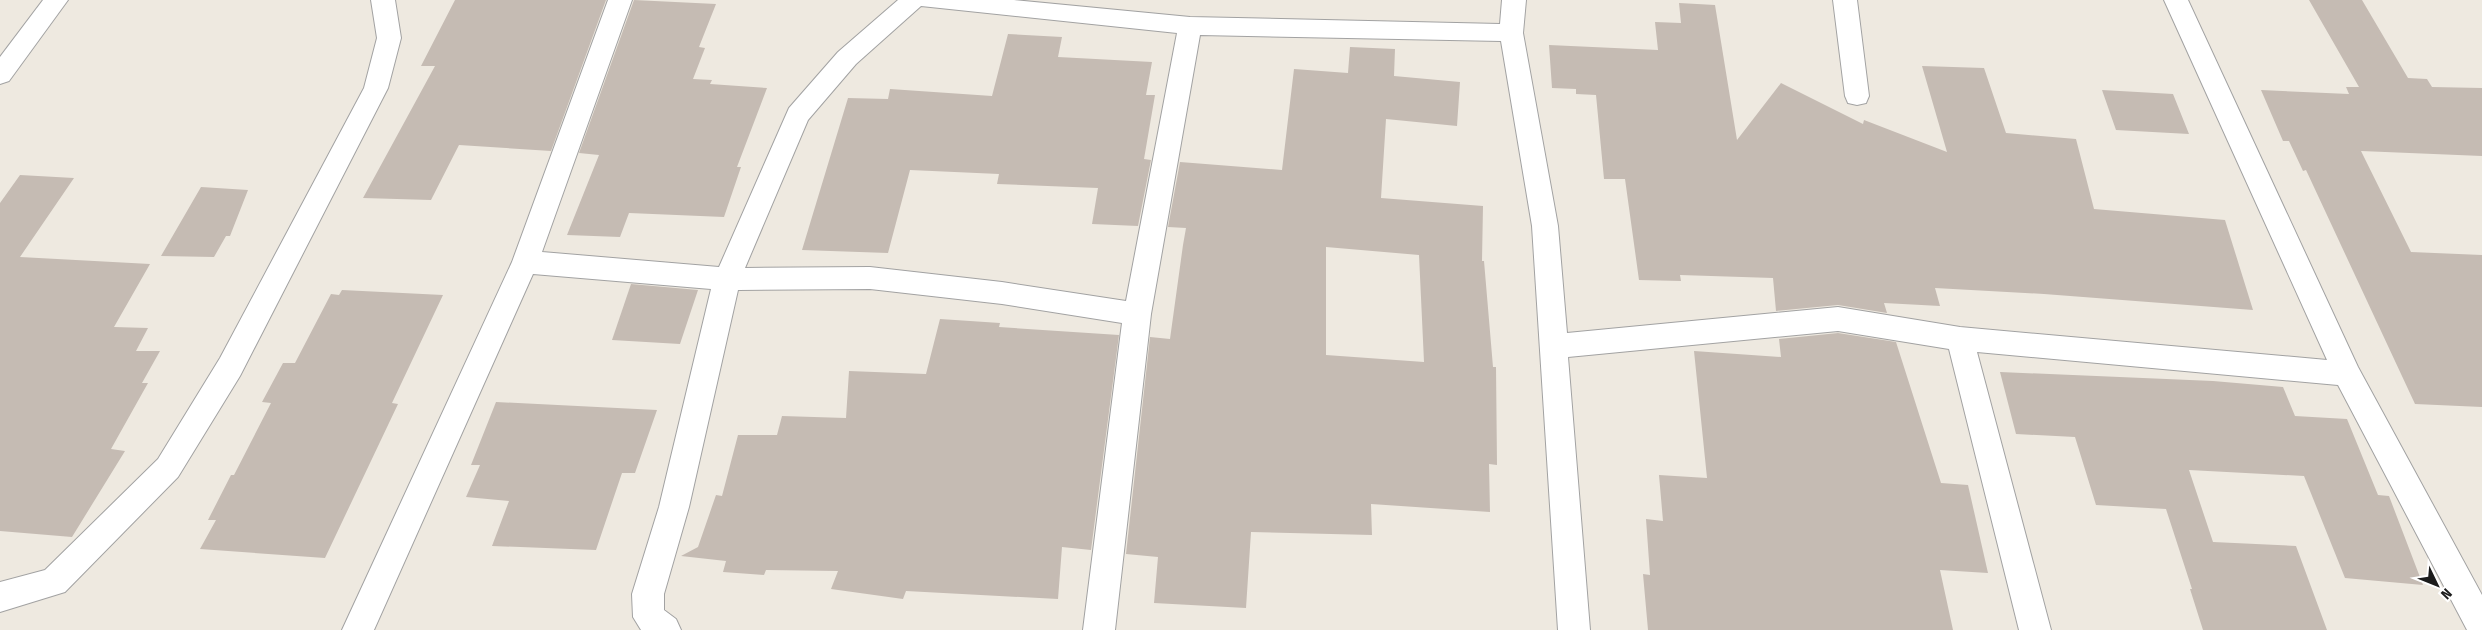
<svg xmlns="http://www.w3.org/2000/svg" width="2482" height="630" viewBox="0 0 2482 630" font-family="'Fira Sans Condensed',sans-serif">
<style>
.building{fill:#c5bbb3;fill-rule:evenodd}
.lines{fill:none;stroke-linecap:round;stroke-linejoin:round}
.street-casing{stroke:#a2a2a2;stroke-width:2}
.street{fill:#fff;fill-rule:evenodd}
</style>
<rect width="100%" height="100%" fill="#eee9e0"/>
<!-- building -->
<g class="building">
<path d="M455,0h151l-55,151 -92,-6 -28,55 -68,-2 72,-132h-14z"/>
<path d="M634,0l82,4 -17,43 6,1 -12,31 19,1 -2,4 57,4 -30,79h4l-17,50 -95,-4 -9,24 -53,-2 32,-80 -20,-2z"/>
<path d="M2309,0h53l46,78 19,1 5,8 50,1v68l-121,-5 50,101 71,3v152l-67,-3 -109,-234 -3,1 -14,-30h-6l-22,-51 88,4 -3,-7h13z"/>
<path d="M1679,3l36,2 22,135 44,-57 82,41 1,-4 83,32 -25,-86 62,2 22,65 70,6 18,70 131,11 28,90 -209,-16 -109,-6 5,18 -56,-3 3,10 -49,-8 -62,6 -3,-33 -93,-3 1,6 -42,-1 -14,-101h-21l-8,-84 -20,-1v-5l-24,-1 -3,-43 109,5 -3,-28 26,1z"/>
<path d="M1008,34l54,3 -4,20 94,5 -6,33h9l-11,64 7,1 -13,66 -46,-2 6,-36 -101,-4 2,-10 -89,-4 -22,83 -86,-3 46,-152 40,1 2,-10 102,7z"/>
<path d="M1350,47l45,2 -1,27 66,6 -3,44 -71,-7 -5,79 102,8 -1,55h2l9,106h3l1,98 -8,-1 1,48 -119,-8 1,31 -121,-3 -5,76 -92,-5 4,-46 -32,-3 24,-217 20,2 13,-94 3,-17 -18,-1 12,-65 102,8 12,-101 54,4zM1326,247l93,8 5,107 -98,-7z"/>
<path d="M2102,90l71,4 16,40 -73,-4z"/>
<path d="M20,175l54,3 -54,79 130,7 -36,63 34,1 -12,23h24l-18,32h6l-37,66 14,2 -53,86 -72,-6v-328z"/>
<path d="M201,187l47,3 -18,46h-4l-12,21 -53,-1z"/>
<path d="M631,284l67,6 -18,54 -68,-4z"/>
<path d="M342,290l101,5 -51,108 6,1 -73,154 -125,-9 16,-29h-8l23,-45h3l37,-72 -9,-1 21,-39h12l36,-69 8,1z"/>
<path d="M940,319l60,4 -1,4 120,8 -28,215 -29,-3 -4,52 -152,-8 -3,8 -72,-10 7,-18 -72,-1 -2,5 -41,-3 3,-11 -45,-5 17,-9 18,-52 6,1 16,-61h39l5,-19 64,2 3,-47 77,3z"/>
<path d="M1838,333l58,9 45,141 27,2 20,88 -48,-3 13,60h-305l-5,-56 7,1 -4,-56 17,2 -4,-46 48,3 -13,-127 87,6 -2,-18z"/>
<path d="M2000,372l213,9 70,6 12,29 52,3 31,76 11,1 34,89 -78,-7 -41,-102 -115,-6 24,72 83,4 31,84h-124l-13,-41h2l-26,-80 -70,-4 -21,-68 -59,-3z"/>
<path d="M496,402l161,8 -22,63h-13l-26,77 -104,-4 17,-45 -43,-4 14,-32h-9z"/>
</g>
<g class="lines">
<!-- street casing -->
<g class="street-casing">
<g id="street">
<path d="M43,0h25l-59,81 -9,3v-27z"/>
<path d="M371,0h24l6,38 -13,50 -148,288 -62,101 -113,115 -65,20v-30l45,-12 113,-111 62,-101 144,-270 13,-50z"/>
<path d="M608,0h24l-90,252 177,15 70,-159 49,-56 60,-52h116l176,17 310,7 2,-24h24l-3,33 35,193 9,107 271,-26 122,20 367,33 -163,-360h24l170,367 124,228v35h-15l-129,-245 -361,-33 74,278h-32l-70,-281 -111,-18 -270,26 22,273h-32l-26,-404 -31,-185 -301,-6 -49,279 -36,316h-32l39,-307 -120,-19 -132,-15 -132,1 -49,217 -25,87v16l12,9 5,11h-40l-8,-13 -1,-23 27,-87 52,-218 -178,-15 -159,356h-32l170,-368zM921,6l256,27 -51,268 -124,-19 -132,-15 -125,1 63,-148 48,-56z"/>
<path d="M1833,0h24l12,96 -3,7 -9,2 -9,-2 -3,-7z"/>
</g>
</g>
<!-- street -->
<use href="#street" class="street"/>
</g>
<!-- north arrow -->
<g transform="translate(2437 585) rotate(133)" stroke="#ffffff" stroke-width="4" paint-order="stroke">
<path d="M0-4L9 19L0 12L-9 19Z" fill="#1b1b1b"/>
<text y="-8" font-size="14" font-weight="bold" text-anchor="middle" fill="#1b1b1b">N</text>
</g>
</svg>
